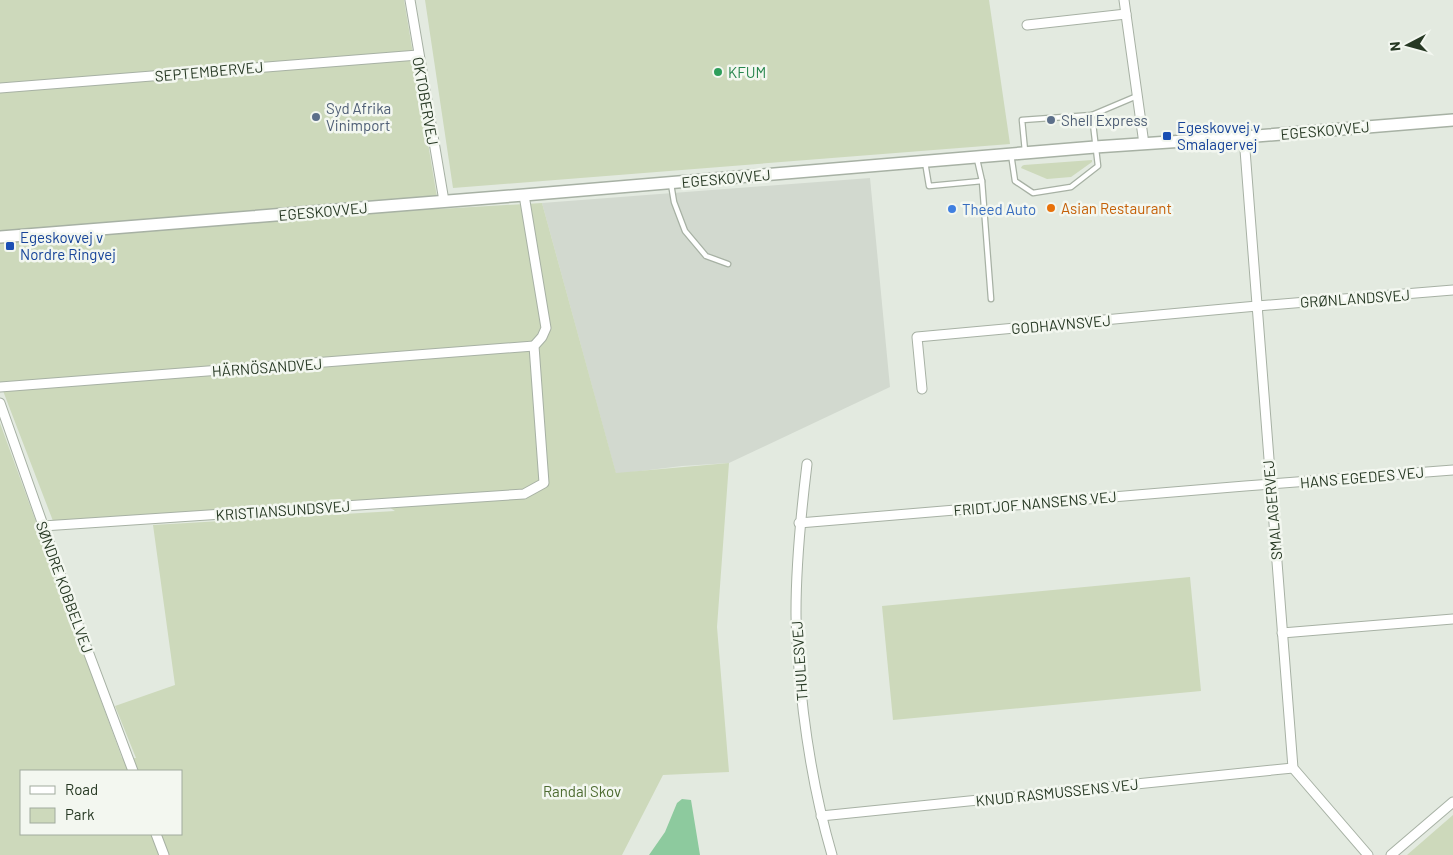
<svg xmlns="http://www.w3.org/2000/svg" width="1453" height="855" viewBox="0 0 1453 855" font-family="Barlow,sans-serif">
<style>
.built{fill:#d2d9cf}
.green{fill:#cdd9bb;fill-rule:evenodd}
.water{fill:#8dca9e}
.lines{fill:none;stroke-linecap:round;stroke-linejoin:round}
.service-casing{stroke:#a7b1a4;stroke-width:7}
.minor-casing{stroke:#a7b1a4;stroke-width:11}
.tertiary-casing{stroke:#a7b1a4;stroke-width:14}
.service{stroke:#fff;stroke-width:4.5}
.minor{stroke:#fff;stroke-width:9}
.tertiary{stroke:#fff;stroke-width:11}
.leisure-dot{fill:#2e9e5b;stroke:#f3f7f0;stroke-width:2}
.service-dot{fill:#5c6f8a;stroke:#f3f7f0;stroke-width:2}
.transit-dot{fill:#1a4fb4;stroke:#f3f7f0;stroke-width:2}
.food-dot{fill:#e8710a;stroke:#f3f7f0;stroke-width:2}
.shop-dot{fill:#3f7fe0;stroke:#f3f7f0;stroke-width:2}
.labels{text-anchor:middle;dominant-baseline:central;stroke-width:5;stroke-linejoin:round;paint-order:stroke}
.street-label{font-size:15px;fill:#263823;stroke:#f3f7f0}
.leisure-label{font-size:15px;fill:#27864d;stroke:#f3f7f0;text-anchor:start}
.service-label{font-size:15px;fill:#4e5e75;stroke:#f3f7f0;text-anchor:start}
.transit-label{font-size:15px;fill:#164399;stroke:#f3f7f0;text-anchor:start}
.food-label{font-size:15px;fill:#c56008;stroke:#f3f7f0;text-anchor:start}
.shop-label{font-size:15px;fill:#366cbe;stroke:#f3f7f0;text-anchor:start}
.park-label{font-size:15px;fill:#4d6b31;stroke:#f3f7f0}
</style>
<rect width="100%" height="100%" fill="#e3eae0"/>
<!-- built -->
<path class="built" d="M870,178l20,209 -161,76 -47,3 -66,8 -74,-271z"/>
<!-- green -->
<g class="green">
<path d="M0,0h404l35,209 103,-6 74,270 113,-10 -12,164 12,145 -66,3 -41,80h-622v-432l122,335h14l-21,-52 60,-21 -22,-160 242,-14 -14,-9 -328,19 -53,-138zM21,771h160v63h-160z"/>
<path d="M425,0h564l21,144 -557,44z"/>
<path d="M1092,160v2l-21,15 -24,2 -26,-11 1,-2 2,-1z"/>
<path d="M1190,577l11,114 -308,29 -11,-114z"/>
<path d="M1453,815v40h-46z"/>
</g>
<!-- water -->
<path class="water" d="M682,799l9,1 9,55h-51l16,-23 12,-29z"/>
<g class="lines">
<!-- service casing -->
<g class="service-casing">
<g id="service">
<path d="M1092,115l45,-19"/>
<path d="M1011,154l4,27 18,12 38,-6 27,-21 -6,-51 -70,5 3,31"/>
<path d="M977,159l5,22 9,118"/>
<path d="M925,162l4,24 53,-5"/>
<path d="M671,184l3,18 11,29 21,25 22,8"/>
</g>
</g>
<!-- minor casing -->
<g class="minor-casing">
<g id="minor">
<path d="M410,0l34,201"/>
<path d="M1124,0l20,144"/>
<path d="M1027,25l99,-11"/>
<path d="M0,88l418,-33"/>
<path d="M1244,137l49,631 75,87"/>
<path d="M0,387l534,-41"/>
<path d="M922,389l-5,-52 340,-31 196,-16"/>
<path d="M0,403l80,227 53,141"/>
<path d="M807,464c-6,49 -11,98 -11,148 0,15 1,30 2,45 5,67 15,133 34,198"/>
<path d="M799,523l446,-37 208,-16"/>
<path d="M43,526l481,-32 20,-11 -10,-137 8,-9 4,-9 -22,-133"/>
<path d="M1282,633l171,-14"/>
<path d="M821,816l472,-48"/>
<path d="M156,834l8,21"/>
<path d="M1391,855l62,-53"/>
</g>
</g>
<!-- tertiary casing -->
<g class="tertiary-casing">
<path id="tertiary" d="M0,237l524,-42 571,-48 149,-10 209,-17"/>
</g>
<!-- service -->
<use href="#service" class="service"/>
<!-- minor -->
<use href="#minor" class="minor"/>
<!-- tertiary -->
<use href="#tertiary" class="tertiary"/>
</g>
<!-- markers -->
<circle class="leisure-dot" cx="718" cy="72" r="5"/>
<g class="service-dot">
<circle cx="316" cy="117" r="5"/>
<circle cx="1051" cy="120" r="5"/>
</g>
<g class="transit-dot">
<rect x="1162" y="131" width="10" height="10" rx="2.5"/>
<rect x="5" y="241" width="10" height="10" rx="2.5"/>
</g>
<circle class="food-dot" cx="1051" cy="208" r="5"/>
<circle class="shop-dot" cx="952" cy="209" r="5"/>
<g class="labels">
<!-- street labels -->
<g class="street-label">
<text transform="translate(209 71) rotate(-5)">SEPTEMBERVEJ</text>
<text transform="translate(426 101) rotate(80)">OKTOBERVEJ</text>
<text transform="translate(1325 130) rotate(-5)">EGESKOVVEJ</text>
<text transform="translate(726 178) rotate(-5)">EGESKOVVEJ</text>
<text transform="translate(323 211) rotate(-5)">EGESKOVVEJ</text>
<text transform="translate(1355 298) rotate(-4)">GRØNLANDSVEJ</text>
<text transform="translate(1061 324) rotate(-5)">GODHAVNSVEJ</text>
<text transform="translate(267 367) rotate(-4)">HÄRNÖSANDVEJ</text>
<text transform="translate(1362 477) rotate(-5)">HANS EGEDES VEJ</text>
<text transform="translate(1035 503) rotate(-5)">FRIDTJOF NANSENS VEJ</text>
<text transform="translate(283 510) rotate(-4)">KRISTIANSUNDSVEJ</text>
<text transform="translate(1272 510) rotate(-95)">SMALAGERVEJ</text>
<text transform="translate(65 587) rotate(70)">SØNDRE KOBBELVEJ</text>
<text transform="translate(799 661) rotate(-94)">THULESVEJ</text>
<text transform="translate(1057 792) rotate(-6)">KNUD RASMUSSENS VEJ</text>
</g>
<!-- leisure labels -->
<g class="leisure-label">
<text x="728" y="72">KFUM</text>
</g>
<!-- service labels -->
<g class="service-label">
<text x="326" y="108">Syd Afrika<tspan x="326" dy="17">Vinimport</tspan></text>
<text x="1061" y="120">Shell Express</text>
</g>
<!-- transit labels -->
<g class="transit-label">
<text x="1177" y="127">Egeskovvej v<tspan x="1177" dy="17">Smalagervej</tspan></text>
<text x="20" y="237">Egeskovvej v<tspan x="20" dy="17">Nordre Ringvej</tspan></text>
</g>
<!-- food labels -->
<g class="food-label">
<text x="1061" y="208">Asian Restaurant</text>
</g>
<!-- shop labels -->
<g class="shop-label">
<text x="962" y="209">Theed Auto</text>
</g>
<!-- park labels -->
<g class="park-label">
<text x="582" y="791">Randal Skov</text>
</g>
</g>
<!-- legend -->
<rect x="20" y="770" width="162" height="65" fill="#f3f7f0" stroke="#a1ab9e"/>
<rect x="30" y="786" width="25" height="8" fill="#ffffff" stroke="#a1ab9e"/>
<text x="65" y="795" font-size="15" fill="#263823">Road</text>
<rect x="30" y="808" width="25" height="15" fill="#cdd9bb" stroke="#a1ab9e"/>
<text x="65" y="820" font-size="15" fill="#263823">Park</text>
<!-- north arrow -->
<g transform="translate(1408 45) rotate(264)" stroke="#f3f7f0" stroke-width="4" paint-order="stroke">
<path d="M0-4L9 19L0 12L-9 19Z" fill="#263823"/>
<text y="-8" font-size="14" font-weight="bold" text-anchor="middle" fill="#263823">N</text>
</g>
</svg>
